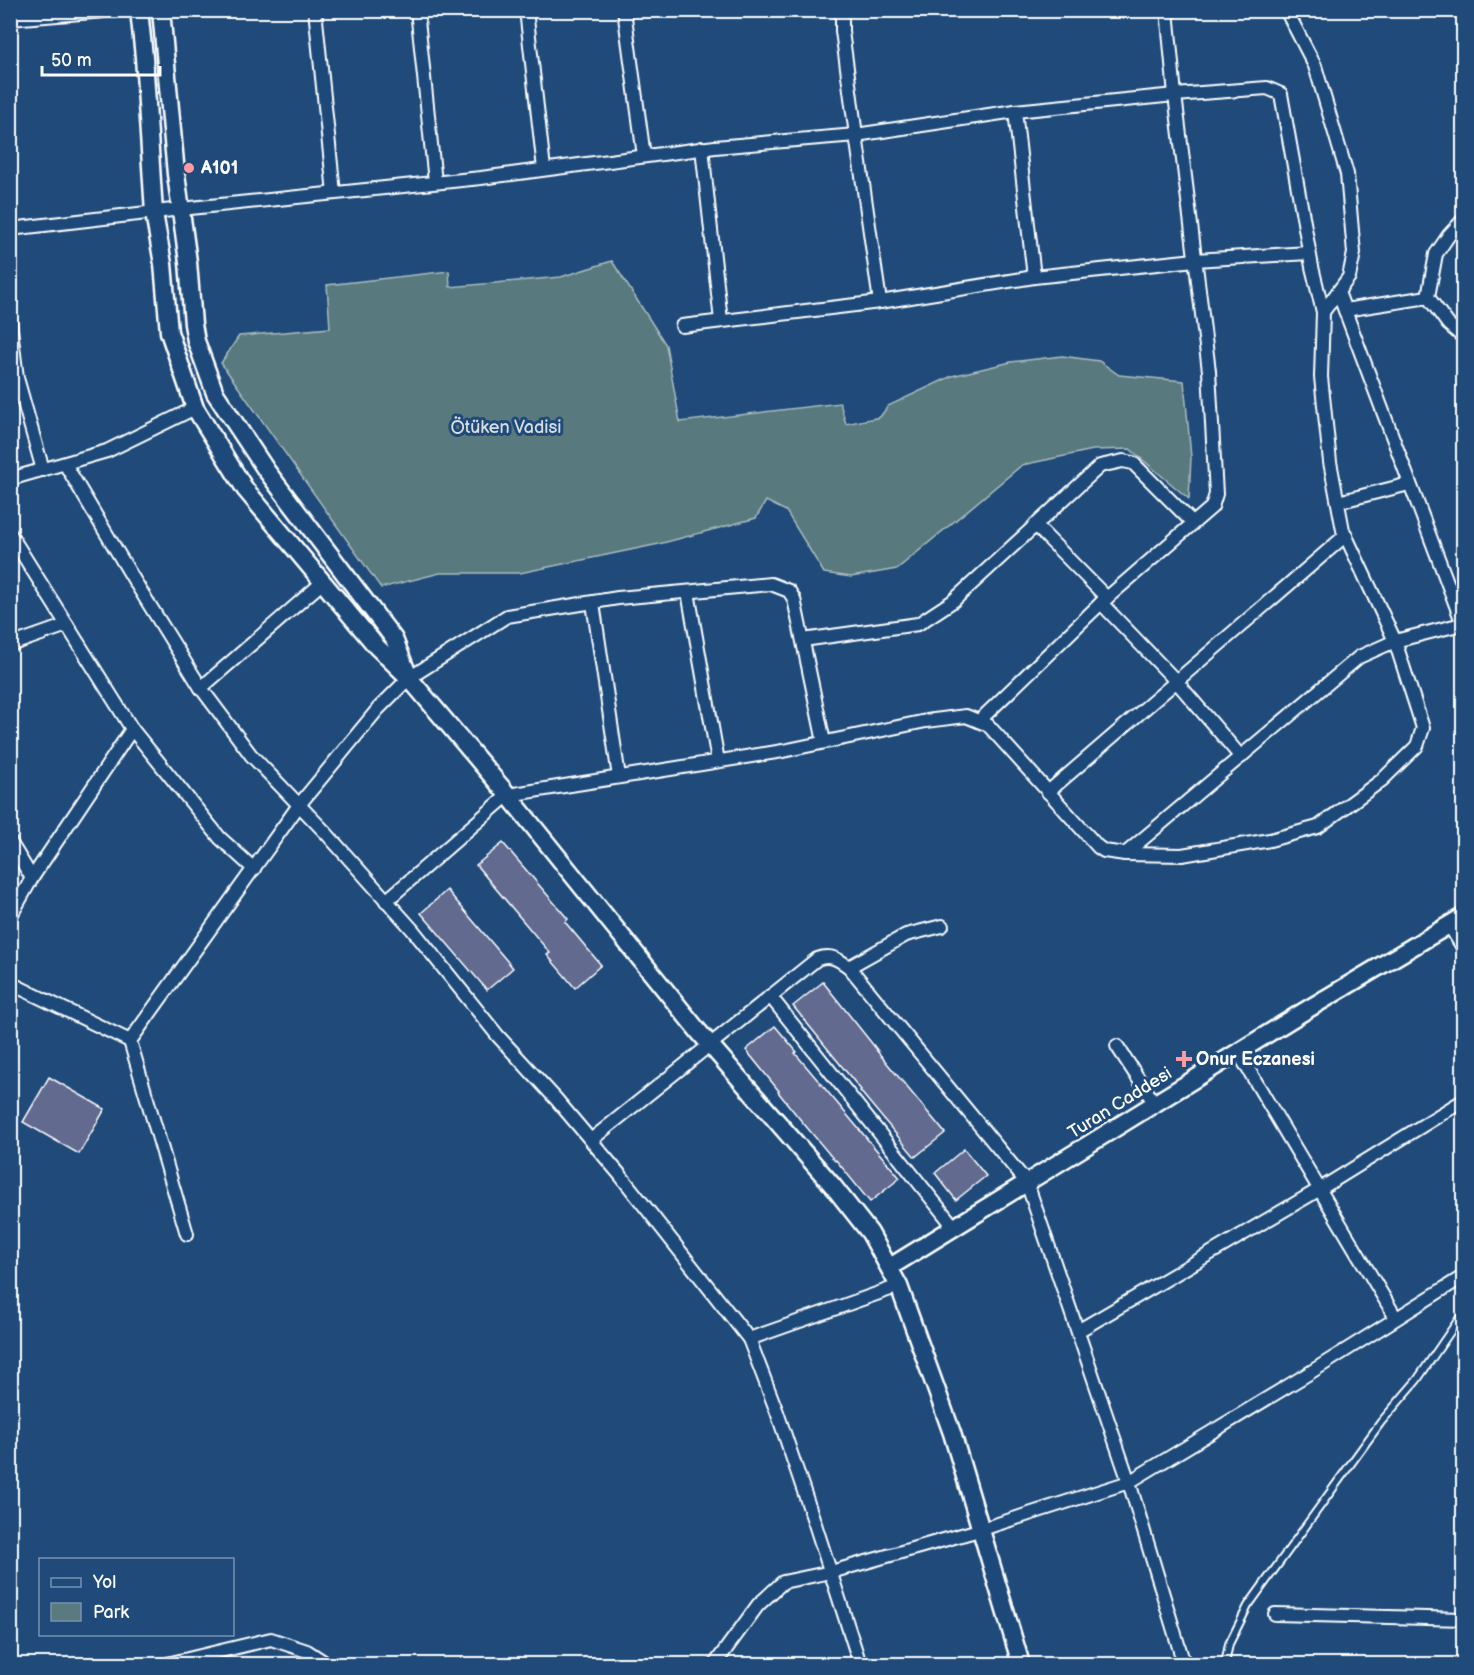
<svg xmlns="http://www.w3.org/2000/svg" width="1474" height="1675" viewBox="0 0 1474 1675" font-family="'Balsamiq Sans',sans-serif">
<style>
.green{fill:#597a7e;stroke:#acbcbe;stroke-width:1.5}
.building{fill:#636b90;stroke:#fff;stroke-width:1.5}
.lines{fill:none;stroke-linecap:round;stroke-linejoin:round}
.service-casing{stroke:#fff;stroke-width:10}
.minor-casing{stroke:#fff;stroke-width:16}
.tertiary-casing{stroke:#fff;stroke-width:21}
.service{stroke:#1f4a7a;stroke-width:6}
.minor{stroke:#1f4a7a;stroke-width:12}
.tertiary{stroke:#1f4a7a;stroke-width:16}
.poi-dot{fill:#ff9aa2;stroke:#1f4a7a;stroke-width:2}
.labels{text-anchor:middle;dominant-baseline:central;stroke-width:6;stroke-linejoin:round;paint-order:stroke}
.poi-label{font-size:18px;font-weight:bold;fill:#fff;stroke:#1f4a7a;text-anchor:start}
.park-label{font-size:18px;fill:#d6dedf;stroke:#1f4a7a}
.street-label{font-size:18px;fill:#fff;stroke:#1f4a7a}
</style>
<rect width="100%" height="100%" fill="#1f4a7a"/>
<filter id="ink" filterUnits="userSpaceOnUse"><feTurbulence type="fractalNoise" baseFrequency=".0167" numOctaves="2"/><feDisplacementMap in="SourceGraphic" scale="12" xChannelSelector="R" yChannelSelector="G"/><feConvolveMatrix kernelMatrix="1 2 1 2 8 2 1 2 1" color-interpolation-filters="sRGB"/></filter>
<g filter="url(#ink)">
<!-- green -->
<path class="green" d="M612,261l54,84 14,77 160,-19 6,21 34,-7 8,-11 64,-30 59,-14 51,-6 37,5 20,14 65,6 7,76 -2,42 -59,-50 -37,1 -71,15 -125,104 -46,8 -27,-4 -38,-62 -20,-10 -10,17 -97,26 -139,29h-80l-59,15 -160,-225 18,-27 91,-8 -3,-43 122,-14 1,16 111,-10z"/>
<!-- building -->
<g class="building">
<path d="M503,843l65,76 -3,3 36,43 -26,23 -28,-33 3,-2 -74,-88z"/>
<path d="M447,890l66,78 -26,22 -66,-77z"/>
<path d="M823,982l55,69h-1l68,82 -30,24 -55,-66 1,-1 -68,-84z"/>
<path d="M775,1026l22,26 -2,1 105,125 -30,24 -34,-42 -1,1 -36,-43 -21,-26 1,-1 -33,-41z"/>
<path d="M49,1077l56,32 -26,45 -56,-32z"/>
<path d="M964,1149l22,27 -30,24 -21,-27z"/>
</g>
<g class="lines">
<!-- service casing -->
<g class="service-casing">
<path id="service" d="M1225,1664l4,-20 19,-38 133,-184 36,-42 42,-61 5,-4"/>
</g>
<!-- minor casing -->
<g class="minor-casing">
<g id="minor">
<path d="M315,10l19,183"/>
<path d="M417,10l18,172"/>
<path d="M526,10l18,159"/>
<path d="M624,10l20,146"/>
<path d="M842,10v21l14,104 24,167"/>
<path d="M1286,10l29,56 32,108 7,79 -5,24 -26,35"/>
<path d="M10,19l107,-9"/>
<path d="M1015,111l19,166"/>
<path d="M702,148l19,173"/>
<path d="M1464,219l-15,16 -13,19 -8,43 20,27 16,14"/>
<path d="M10,229l171,-20 300,-31 234,-31 141,-12 159,-24 160,-16 92,-7 14,6 31,173 11,45 -2,65 9,85 13,68 52,111 28,87 -6,18 -35,34 -64,47 -48,13 -88,15 -57,-1 -21,-3 -6,-4 -110,-122 -22,-9 -40,5 -143,30 -275,44 -122,106"/>
<path d="M1338,292l126,335"/>
<path d="M1345,310l83,-13"/>
<path d="M10,321l7,57 26,92"/>
<path d="M682,326l198,-24 154,-25 161,-17 114,-7"/>
<path d="M65,464l69,116 67,108 50,67 75,78 86,96 86,107 58,63 65,77 128,163 28,73 38,112 45,140"/>
<path d="M10,479l97,-28 88,-43"/>
<path d="M1338,502l71,-18"/>
<path d="M1035,525l72,73"/>
<path d="M10,534l122,195 88,109 34,31"/>
<path d="M688,592l30,169"/>
<path d="M593,603l26,174"/>
<path d="M1101,603l75,78 65,76"/>
<path d="M803,640l115,-16 35,-23 147,-135 23,-5 10,2 60,60"/>
<path d="M10,645l57,-20"/>
<path d="M201,688l122,-106"/>
<path d="M979,721l122,-118 111,-96 4,-13 -7,-123 -34,-276 -8,-85"/>
<path d="M1048,792l298,-257"/>
<path d="M10,842l22,36"/>
<path d="M1125,854l234,-197 36,-16 67,-17"/>
<path d="M10,917l22,-39 100,-149"/>
<path d="M1449,925l15,24"/>
<path d="M849,967l57,-32 36,-9"/>
<path d="M10,983l120,58"/>
<path d="M770,996l185,232"/>
<path d="M1117,1046l38,58"/>
<path d="M1238,1052l158,266"/>
<path d="M591,1140l226,-181c14,-5 21,0 32,8l178,216 102,299 55,182"/>
<path d="M187,1234l-57,-193 169,-236 79,-96 31,-31 98,-62 111,-18 153,-14 18,7 5,8 30,143"/>
<path d="M1078,1331l242,-142 144,-89"/>
<path d="M749,1339l150,-53"/>
<path d="M1275,1614l189,5"/>
<path d="M167,1664l104,-25 36,12 20,13"/>
<path d="M715,1664l43,-59 25,-23 48,-10 148,-42 150,-48 182,-110 153,-96"/>
</g>
</g>
<!-- tertiary casing -->
<g class="tertiary-casing">
<g id="tertiary">
<path d="M139,10l5,47 10,156 9,51 6,68 26,76 50,81 132,158 32,31 99,117 191,237 134,154 37,47 29,53 53,147 69,231"/>
<path d="M161,10l15,164 12,88 5,62 3,17 19,52 51,77 128,169 13,33"/>
<path d="M890,1267l413,-255 161,-96"/>
</g>
</g>
<!-- service -->
<use href="#service" class="service"/>
<!-- minor -->
<use href="#minor" class="minor"/>
<!-- tertiary -->
<use href="#tertiary" class="tertiary"/>
</g>
</g>
<!-- markers -->
<g class="poi-dot">
<circle cx="189" cy="168" r="6"/>
<path d="M1181 1050h6v6h6v6h-6v6h-6v-6h-6v-6h6z"/>
</g>
<g class="labels">
<!-- poi labels -->
<g class="poi-label">
<text x="201" y="168">A101</text>
<text x="1196" y="1059">Onur Eczanesi</text>
</g>
<!-- park labels -->
<g class="park-label">
<text x="506" y="427">Ötüken Vadisi</text>
</g>
<!-- street labels -->
<g class="street-label">
<text transform="translate(1120 1103) rotate(-32)">Turan Caddesi</text>
</g>
</g>
<!-- margin -->
<rect width="1474" height="1675" fill="none" stroke="#1f4a7a" stroke-width="36"/>
<rect x="18" y="18" width="1438" height="1639" fill="none" stroke="#fff" stroke-width="2" filter="url(#ink)"/>
<!-- legend -->
<rect x="39" y="1558" width="195" height="78" fill="#1f4a7a" stroke="#7992af" stroke-width="1.5"/>
<rect x="51" y="1578" width="30" height="9" fill="#1f4a7a" stroke="#7992af" stroke-width="1.5"/>
<text x="93" y="1588" font-size="18" fill="#ffffff">Yol</text>
<rect x="51" y="1603" width="30" height="18" fill="#597a7e" stroke="#7992af" stroke-width="1.5"/>
<text x="93" y="1618" font-size="18" fill="#ffffff">Park</text>
<!-- scale -->
<path d="M42 66v9h118v-9" fill="none" stroke="#ffffff" stroke-width="3"/>
<text x="51" y="66" font-size="18" fill="#ffffff" stroke="#1f4a7a" stroke-width="4.5" paint-order="stroke">50 m</text>
</svg>
